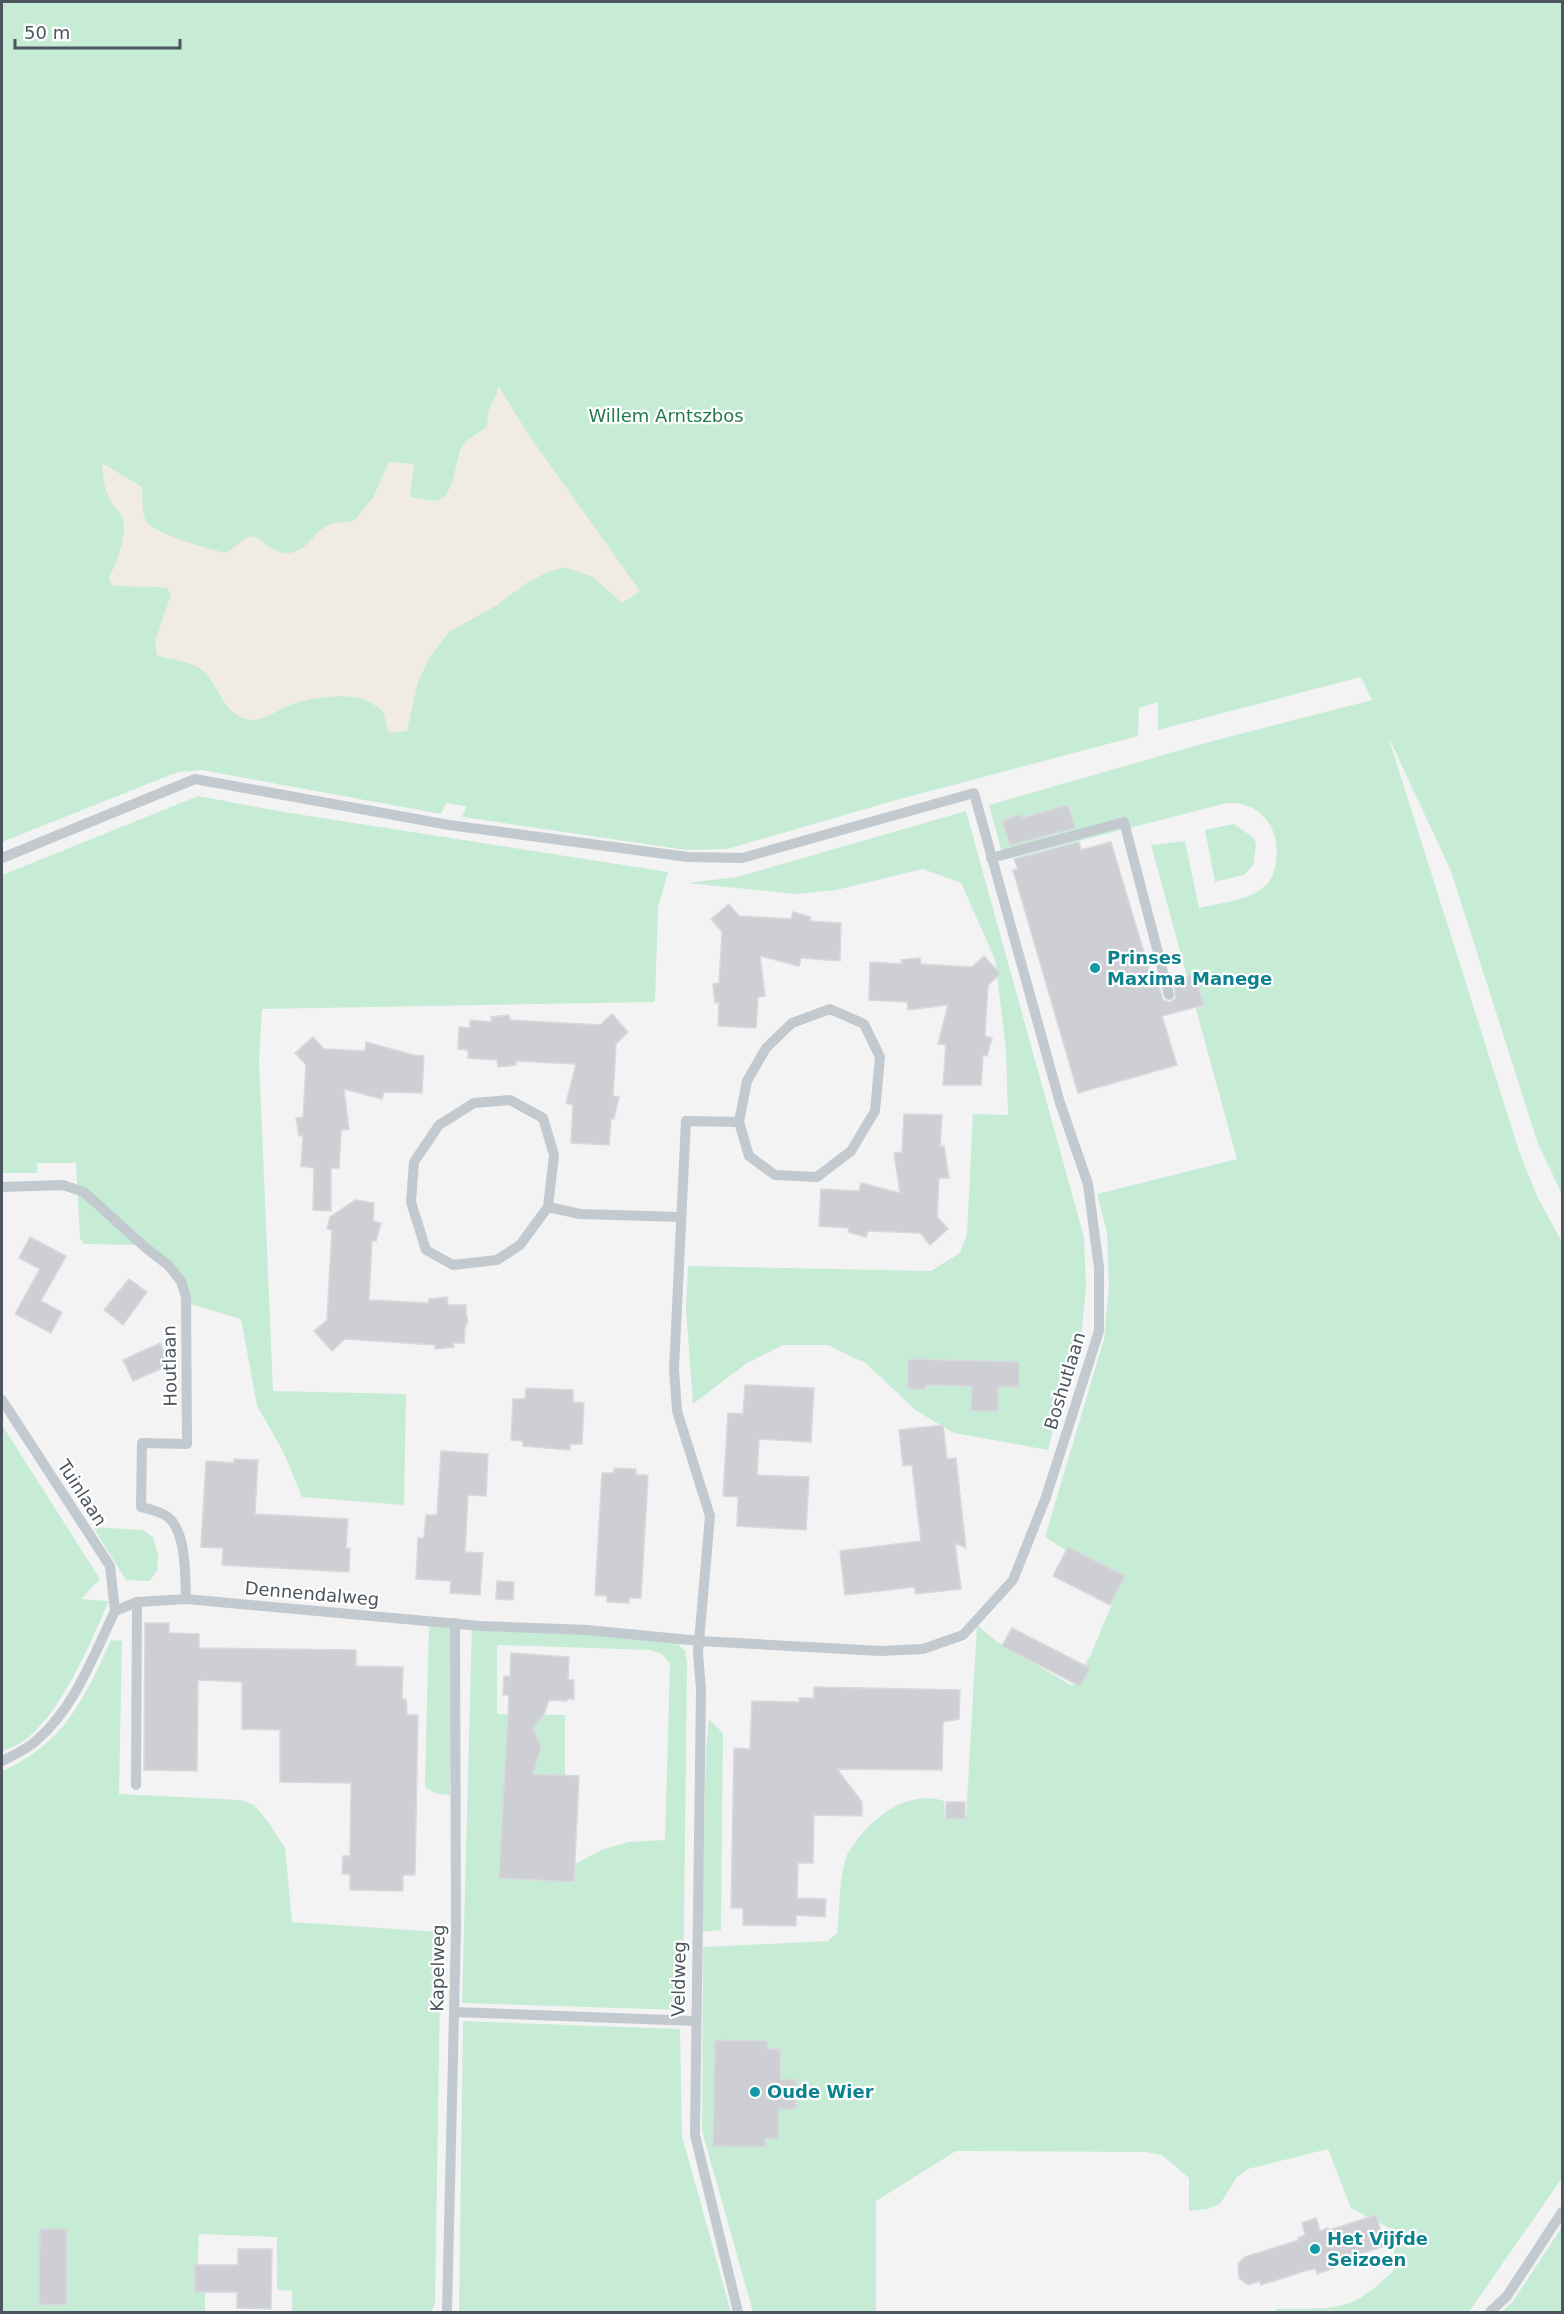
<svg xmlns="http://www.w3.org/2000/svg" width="1564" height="2314" font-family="'DejaVu Sans',sans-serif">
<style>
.green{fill:#c7ecd6;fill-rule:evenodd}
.sand{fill:#f0ece3}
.building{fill:#cdcfd4;stroke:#d7d9dd;stroke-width:1.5}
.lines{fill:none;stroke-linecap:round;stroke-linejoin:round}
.lane{stroke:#c2c9cf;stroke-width:10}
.culture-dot{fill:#0f9aa8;stroke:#fff;stroke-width:2}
.labels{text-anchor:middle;stroke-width:4.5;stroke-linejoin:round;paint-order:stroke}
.park-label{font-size:18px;fill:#23794f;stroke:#fff}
.culture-label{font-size:18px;font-weight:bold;fill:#0d838f;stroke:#fff;text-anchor:start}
.street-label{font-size:18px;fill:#4c555e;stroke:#fff}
</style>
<rect width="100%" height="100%" fill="#f4f3f3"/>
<g class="green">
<path d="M 2,2 L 1562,2 L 1562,1194 L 1538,1144 L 1451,871 L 1388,736 L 1519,1151 L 1537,1196 L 1562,1242 L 1562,2178 L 1469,2312 L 1276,2312 L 1276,2309 C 1302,2308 1337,2312 1360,2298 C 1373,2290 1385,2279 1396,2268 L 1391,2229 L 1351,2208 L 1328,2149 L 1248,2169 L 1237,2177 L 1220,2204 L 1207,2209 L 1189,2211 L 1189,2178 L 1162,2155 L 1146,2152 L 956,2151 L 876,2201 L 876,2312 L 753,2312 L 702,2131 L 703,1947 L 828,1941 L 837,1933 C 840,1908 838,1879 847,1855 C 849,1850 854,1845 857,1840 C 876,1814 911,1790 944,1801 L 945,1820 L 966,1819 L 977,1625 L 996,1641 L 1072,1686 L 1091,1654 L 1120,1585 L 1045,1537 L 1104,1339 L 1109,1287 L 1107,1233 L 1097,1194 L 1237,1159 L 1151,845 L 1185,841 L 1199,908 C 1220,903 1248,901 1265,886 C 1272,880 1275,870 1276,861 C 1281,829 1261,801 1227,803 L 1004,860 L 989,805 L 1205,743 L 1372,700 L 1361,677 L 1158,730 L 1158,702 L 1139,708 L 1138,736 L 893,801 L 727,849 L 686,850 L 462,817 L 467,806 L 464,806 L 446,803 L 441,814 L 201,770 L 178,772 L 2,842 Z"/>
<polygon points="198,796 284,812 668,872 658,908 655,1002 262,1009 259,1060 273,1391 406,1394 404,1505 302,1497 283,1451 257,1406 241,1319 183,1302 174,1276 138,1245 84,1244 80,1238 76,1163 37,1163 37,1173 2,1173 2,875"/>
<polygon points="966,811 1084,1237 1086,1287 1081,1338 1060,1403 1048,1450 954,1433 915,1410 867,1364 828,1345 783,1345 747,1363 693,1404 686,1309 688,1266 931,1271 960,1253 967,1234 973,1114 1008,1115 1006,1050 995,959 961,883 923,869 836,890 796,894 687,883 737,877"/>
<polygon points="1234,824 1254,838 1256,845 1253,865 1244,875 1215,882 1205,830"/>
<path d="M 2,1425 L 100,1579 L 81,1599 L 109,1601 C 90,1643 59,1720 19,1744 C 14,1747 7,1749 2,1751 Z"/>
<polygon points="93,1527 143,1530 153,1537 158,1554 157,1571 149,1581 126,1580"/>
<path d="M 472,1624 L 676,1642 L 685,1651 L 687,1664 L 683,2010 L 462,2003 ZM 497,1645 L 650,1650 L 662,1654 L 670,1664 L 665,1840 L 628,1842 L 601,1850 L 559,1873 L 565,1845 L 565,1715 L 497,1714 Z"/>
<polygon points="429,1625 453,1625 450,1795 438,1794 426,1788 425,1782"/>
<path d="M 111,1640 L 122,1641 L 119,1794 L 241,1800 L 254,1805 L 269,1823 L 285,1848 L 292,1922 L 441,1932 L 435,2304 L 431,2312 L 292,2312 L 292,2291 L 277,2290 L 277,2237 L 199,2234 L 197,2286 L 205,2286 L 205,2312 L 2,2312 L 2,1771 C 63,1745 85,1698 111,1640 Z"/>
<polygon points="709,1719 723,1733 721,1924 721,1930 702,1932 706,1749"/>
<polygon points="463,2021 680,2029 682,2136 731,2312 459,2312"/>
<polygon points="1562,2227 1562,2312 1502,2312 1513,2301"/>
</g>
<path class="sand" d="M 499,387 L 528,434 L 640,591 L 622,603 L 593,577 L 565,567 L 548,572 L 528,582 L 497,605 L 449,632 L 429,658 L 418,682 L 407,731 L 389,733 L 383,711 C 377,707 370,701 363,699 C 345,693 307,698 290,705 C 278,710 265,720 251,720 C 225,718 220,687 204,672 C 192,660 172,661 157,655 L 155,642 L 171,594 L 167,588 C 148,585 130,588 112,585 L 109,578 C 116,564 130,530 121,515 C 120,512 117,511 115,508 C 105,494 103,480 102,463 L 142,487 C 143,497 141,512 146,521 C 154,534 209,549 225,553 C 232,550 242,539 248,537 C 261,532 271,559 294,552 C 310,547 316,529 331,524 C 338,522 347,522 354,521 L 374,496 L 389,462 L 414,464 L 410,497 C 418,498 431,502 439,500 C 453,497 456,459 461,448 C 466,439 479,433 487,427 L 488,412 Z"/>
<g class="building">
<polygon points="1068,805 1075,828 1010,845 1002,821 1021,814 1022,818"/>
<polygon points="1079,842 1081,850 1111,842 1154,986 1159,985 1163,1000 1170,1002 1176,998 1173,981 1194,974 1204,1005 1162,1016 1177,1065 1078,1093 1013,870 1018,869 1014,859"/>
<polygon points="729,904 739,916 791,919 793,912 811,917 810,921 841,923 840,961 801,958 799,966 760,956 765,996 758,997 756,1028 718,1026 719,1002 715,1003 713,984 719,983 722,932 711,919"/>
<polygon points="984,956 1000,974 988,985 985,1036 992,1038 987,1056 983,1055 981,1085 943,1085 946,1045 938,1044 948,1005 908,1010 907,1002 869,1000 870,962 902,964 901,960 920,958 921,964 972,967"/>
<polygon points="612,1014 628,1032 616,1044 613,1096 619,1097 614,1119 611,1119 609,1145 571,1143 573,1105 566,1103 576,1064 516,1061 516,1065 498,1067 497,1060 468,1058 468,1050 458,1049 459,1027 470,1028 470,1020 492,1022 491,1017 509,1015 510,1020 600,1025"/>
<polygon points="313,1037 324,1049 365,1051 366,1042 413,1055 424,1056 422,1093 384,1092 382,1099 344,1089 349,1129 341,1130 339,1168 331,1168 331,1211 313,1210 314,1168 301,1166 303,1135 299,1136 296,1118 303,1117 306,1065 295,1053"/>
<polygon points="904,1114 942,1115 940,1147 944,1146 949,1178 939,1178 937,1217 948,1229 930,1245 920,1233 868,1231 866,1237 848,1232 849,1228 819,1226 821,1189 859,1191 861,1183 900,1193 894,1153 902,1152"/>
<polygon points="355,1200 374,1203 373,1221 381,1223 376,1241 372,1240 369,1300 429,1303 429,1299 447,1297 448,1305 466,1305 466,1314 468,1321 465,1328 464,1343 453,1343 454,1347 435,1349 435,1345 345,1339 332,1351 314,1331 327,1320 332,1230 327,1229 330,1217"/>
<polygon points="30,1237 66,1256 41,1301 62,1312 51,1333 15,1314 40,1269 19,1258"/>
<polygon points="129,1279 147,1292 123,1325 104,1310"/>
<polygon points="160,1343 170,1365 133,1381 123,1360"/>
<polygon points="908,1359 1019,1362 1019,1387 998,1386 998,1411 971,1411 972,1386 926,1385 925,1389 908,1389"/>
<polygon points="745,1385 814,1388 811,1442 759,1439 757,1475 809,1477 806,1530 737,1526 738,1497 723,1496 728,1413 743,1414"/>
<polygon points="526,1388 573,1390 573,1402 584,1403 582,1444 570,1444 570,1450 523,1446 523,1441 511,1440 513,1399 525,1399"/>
<polygon points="943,1425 947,1459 956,1458 966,1548 955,1543 961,1589 915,1594 915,1587 845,1595 840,1551 921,1541 912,1465 903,1466 899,1430"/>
<polygon points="441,1451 488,1454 486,1496 468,1495 465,1552 483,1553 480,1595 450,1593 451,1581 416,1579 418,1538 424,1538 426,1515 437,1515"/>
<polygon points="234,1459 258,1460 255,1514 348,1519 346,1548 350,1548 349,1572 222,1565 223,1548 201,1547 206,1461 234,1463"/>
<polygon points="614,1468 636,1469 636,1475 648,1475 641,1598 629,1598 629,1603 607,1602 607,1596 595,1595 602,1473 614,1473"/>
<polygon points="1068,1547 1125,1576 1110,1605 1053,1576"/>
<polygon points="497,1581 514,1582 513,1600 496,1599"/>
<polygon points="145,1623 169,1623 169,1633 199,1634 199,1648 356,1650 356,1666 403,1667 402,1699 406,1699 407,1715 418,1715 415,1875 403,1875 403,1891 350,1890 350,1874 342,1874 343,1856 350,1856 351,1783 280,1782 280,1730 242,1729 242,1682 198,1680 197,1771 144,1770"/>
<polygon points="1012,1628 1090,1668 1080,1686 1002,1646"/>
<polygon points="511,1653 569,1657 568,1680 574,1680 574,1699 567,1699 567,1701 549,1700 544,1714 533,1728 541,1747 533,1774 579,1776 574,1882 499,1878 509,1695 503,1695 504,1676 510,1677"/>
<polygon points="814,1687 960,1690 959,1719 943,1722 942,1770 837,1769 862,1802 862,1816 814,1815 813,1863 798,1863 797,1898 826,1899 825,1917 796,1915 796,1926 743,1925 743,1908 731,1908 734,1748 750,1749 752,1701 799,1702 799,1698 814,1698"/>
<rect x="946" y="1802" width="19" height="17"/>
<polygon points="715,2040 767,2041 767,2049 780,2049 780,2079 796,2080 796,2109 779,2109 778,2139 765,2138 765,2147 713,2146"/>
<polygon points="1376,2215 1385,2246 1339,2261 1332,2264 1334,2268 1317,2274 1316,2269 1308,2270 1261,2285 1260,2281 1248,2285 1239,2278 1238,2264 1245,2257 1299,2240 1298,2238 1305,2235 1302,2223 1316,2218 1320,2231 1328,2228 1329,2230"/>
<polygon points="40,2229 67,2229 66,2305 39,2304"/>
<polygon points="238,2249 272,2249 271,2309 237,2308 237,2292 195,2292 195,2265 238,2265"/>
</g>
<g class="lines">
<g class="lane">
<path d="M 2,858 L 195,779 L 449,825 L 688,857 L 742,858 L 974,793 L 1060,1103 L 1088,1184 L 1099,1268 L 1099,1331 L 1046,1497 L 1013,1580 L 963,1635 L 923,1649 L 881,1651 L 700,1641 L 587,1630 L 481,1626 L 186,1599 L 137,1602 L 115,1611 C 94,1654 75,1707 38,1739 C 28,1749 14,1755 2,1761"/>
<polyline points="991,858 1124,822 1169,995"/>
<path d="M 2,1187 L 63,1185 L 84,1192 L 146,1248 L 168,1265 L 181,1281 L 186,1297 L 187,1444 L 142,1443 L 141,1507 C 150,1509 160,1511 168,1517 C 187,1533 185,1577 186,1599"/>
<polyline points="548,1207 554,1155 543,1118 510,1100 474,1103 439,1125 414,1162 411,1202 426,1250 453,1265 497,1260 520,1245 548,1207 580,1214 681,1217"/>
<polyline points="2,1400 110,1566 115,1611"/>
<polyline points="136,1785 137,1602"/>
<polyline points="454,2012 695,2021"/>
<polyline points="447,2312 456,1929 455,1623"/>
<polyline points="738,2312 695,2135 701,1690 698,1653 710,1516 677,1411 674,1369 686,1121 739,1122 749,1156 775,1175 817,1177 851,1151 875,1111 880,1057 864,1024 830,1009 792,1023 766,1048 747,1081 739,1122"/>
<polyline points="1490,2312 1507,2296 1562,2212"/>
</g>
</g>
<g class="culture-dot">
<circle cx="1095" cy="968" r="6"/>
<circle cx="755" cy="2092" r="6"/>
<circle cx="1315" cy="2249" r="6"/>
</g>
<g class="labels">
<g class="park-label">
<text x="666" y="422">Willem Arntszbos</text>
</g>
<g class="culture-label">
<text x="1107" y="964">Prinses<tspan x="1107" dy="21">Maxima Manege</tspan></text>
<text x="767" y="2098">Oude Wier</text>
<text x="1327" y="2245">Het Vijfde<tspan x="1327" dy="21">Seizoen</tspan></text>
</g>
<g class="street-label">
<text transform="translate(170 1366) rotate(-91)" y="6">Houtlaan</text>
<text transform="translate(1065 1381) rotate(-73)" y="6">Boshutlaan</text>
<text transform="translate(82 1493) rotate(57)" y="6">Tuinlaan</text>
<text transform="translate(312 1594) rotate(5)" y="6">Dennendalweg</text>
<text transform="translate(438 1968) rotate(-89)" y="6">Kapelweg</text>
<text transform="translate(679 1979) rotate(-89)" y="6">Veldweg</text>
</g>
</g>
<rect width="1564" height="2314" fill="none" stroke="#4c555e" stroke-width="6"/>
<path d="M15 39v9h165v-9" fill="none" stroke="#4c555e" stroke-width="3"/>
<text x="24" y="39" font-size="18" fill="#4c555e" stroke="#ffffff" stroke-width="4.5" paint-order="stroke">50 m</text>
</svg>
